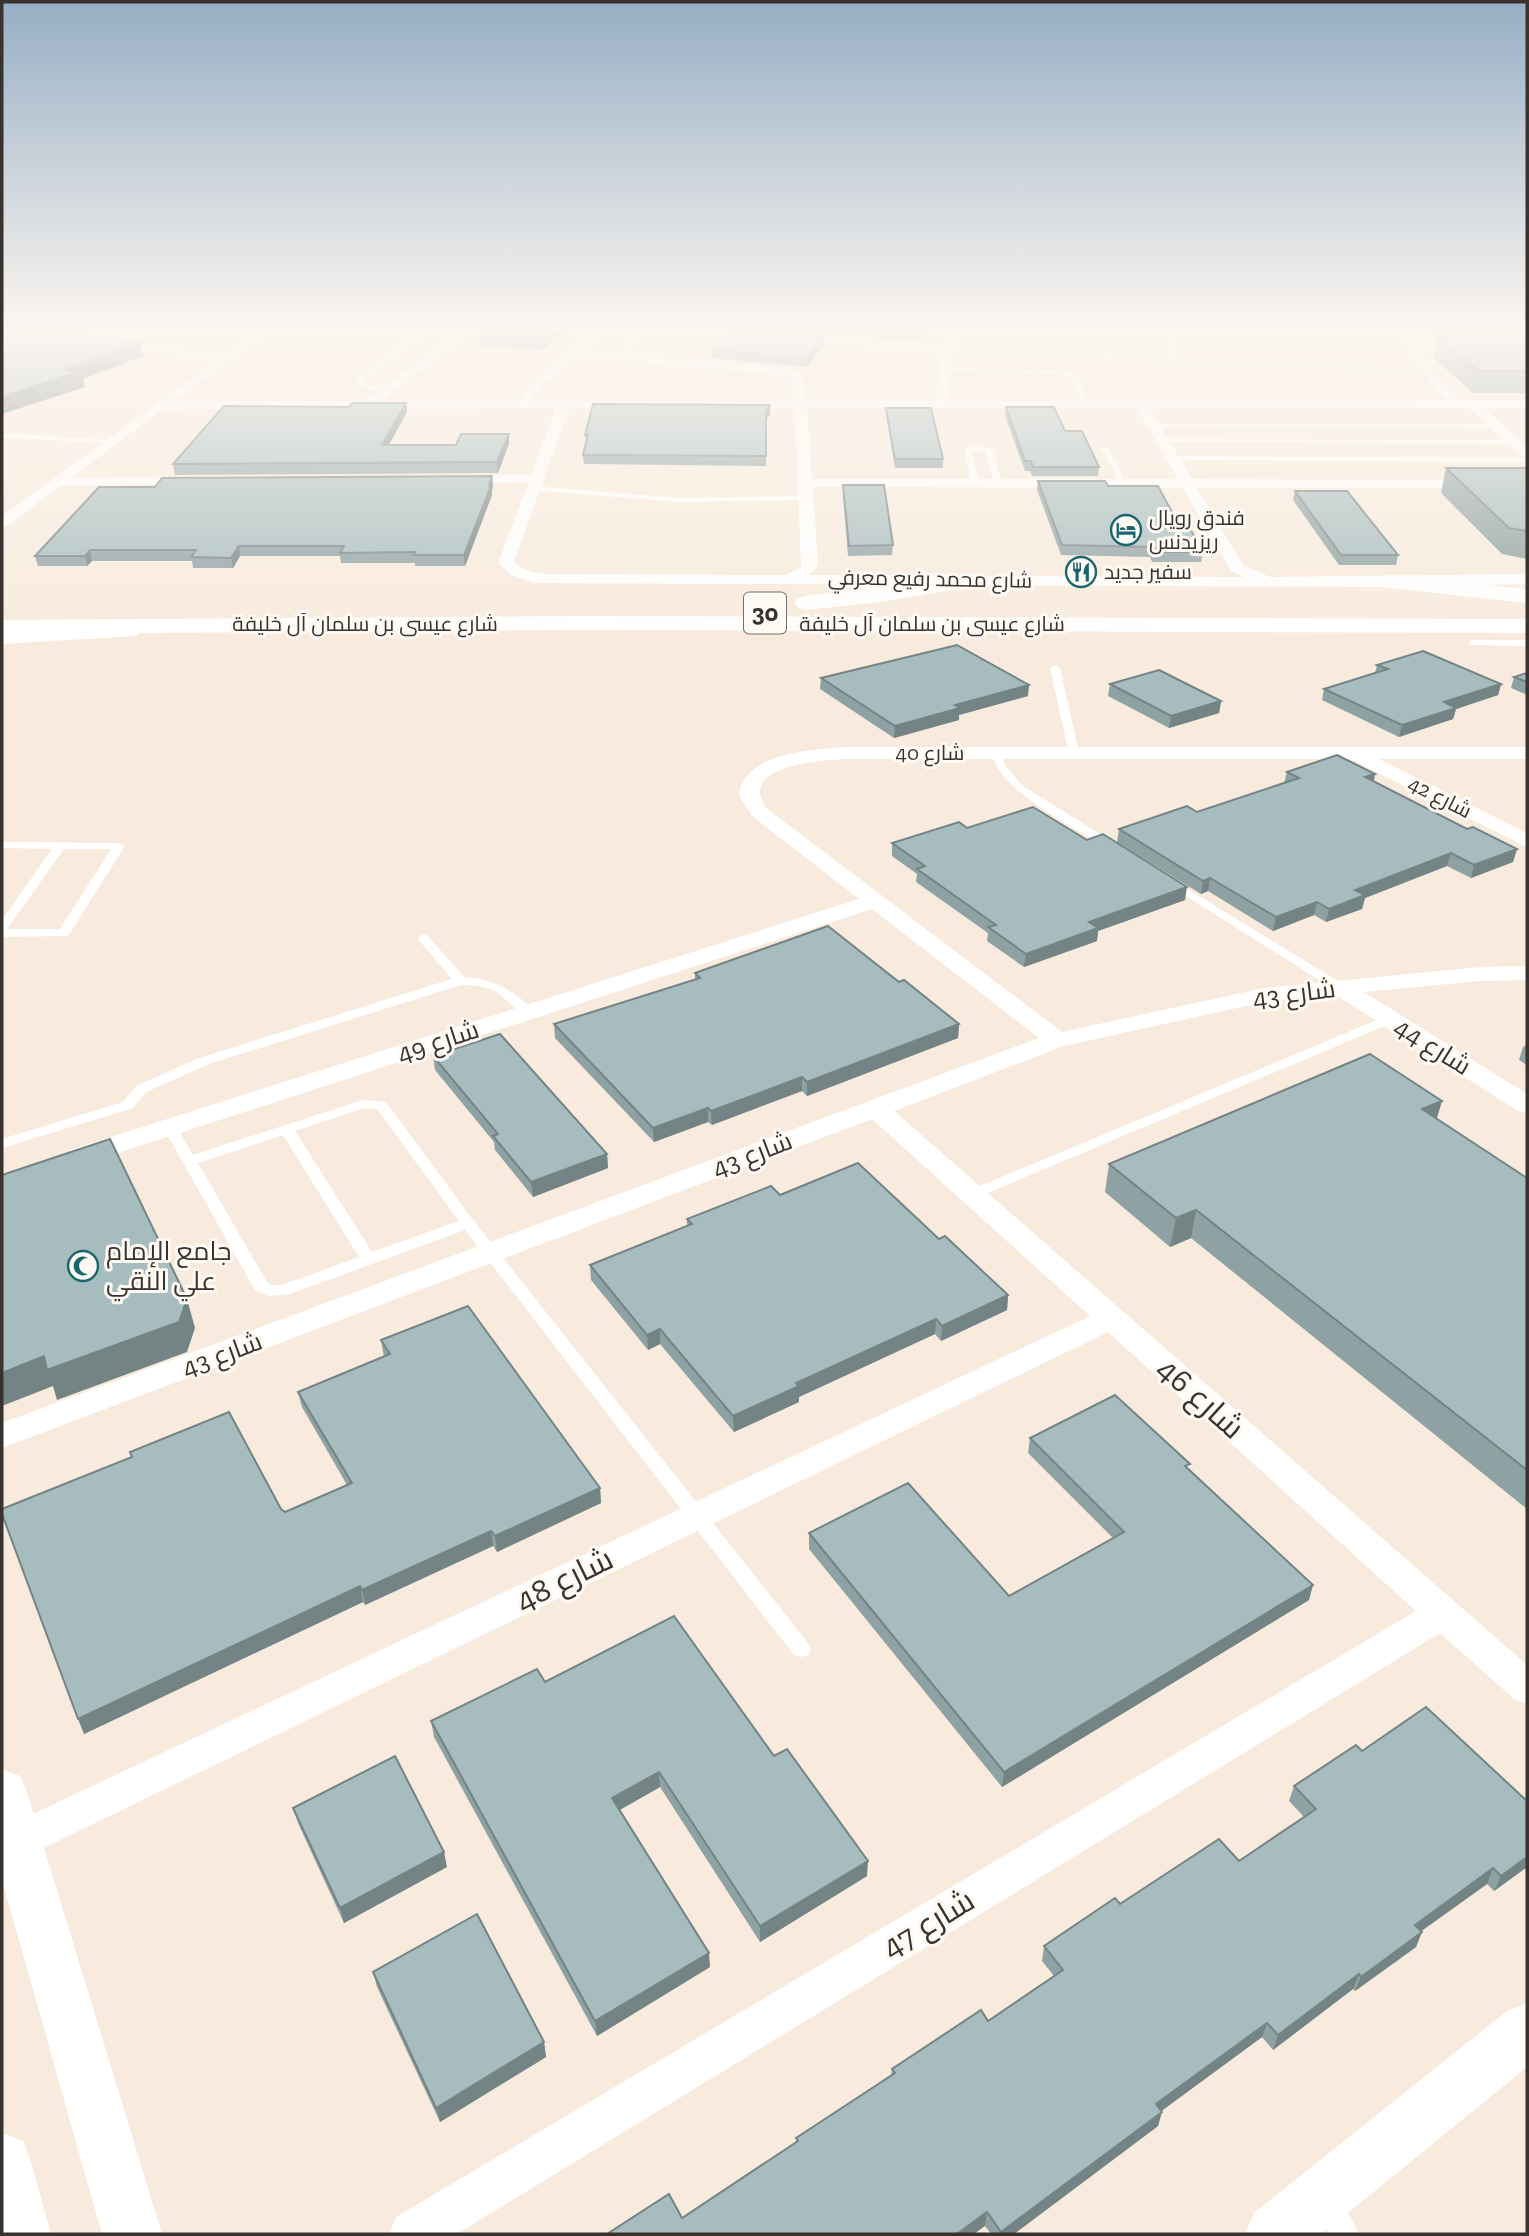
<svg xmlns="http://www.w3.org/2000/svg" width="1529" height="2236" font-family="'Zilla Slab',Cairo,serif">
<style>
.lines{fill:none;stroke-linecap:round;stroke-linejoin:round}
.service{fill:#fff;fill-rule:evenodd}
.minor{fill:#fff;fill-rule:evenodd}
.tertiary{fill:#fff;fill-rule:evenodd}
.motorway{fill:#fff;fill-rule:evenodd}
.wall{fill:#8fa2a3}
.shaded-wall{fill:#748485}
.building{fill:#a6bcbe;stroke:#748485;stroke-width:2}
.labels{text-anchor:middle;stroke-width:6;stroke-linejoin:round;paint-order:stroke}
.far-poi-label{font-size:21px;fill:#38332e;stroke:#fff9f4;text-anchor:start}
.far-street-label{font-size:21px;fill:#38332e;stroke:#fff9f4}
.shield{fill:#fff9f4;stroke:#746e69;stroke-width:2}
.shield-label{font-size:24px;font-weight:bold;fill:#38332e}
.street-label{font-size:26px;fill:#38332e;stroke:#fff9f4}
.poi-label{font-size:26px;fill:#38332e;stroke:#fff9f4;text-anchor:start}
.near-street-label{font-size:32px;fill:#38332e;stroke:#fff9f4}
</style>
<rect width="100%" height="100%" fill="#f8ebdd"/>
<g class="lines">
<g class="service">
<polygon points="118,331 126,331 97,344 92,343"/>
<polygon points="431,331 441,331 420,337 361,382 367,385 391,388 391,390 366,389 354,382 416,335"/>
<polygon points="640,331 646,331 621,358 617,358"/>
<polygon points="1170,331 1176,331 1176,359 1429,370 1426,372 943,352 946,350 1170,359"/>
<polygon points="945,368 1064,371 1078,376 1088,404 1085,406 1082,404 1073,378 1061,374 943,371"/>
<polygon points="1154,424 1497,424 1500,426 1497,428 1152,427"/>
<polygon points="2,433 110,440 113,442 110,444 2,437"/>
<polygon points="1163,439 1514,440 1517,442 1514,444 1161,442"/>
<polygon points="1104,446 1108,448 1128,485 1121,483 1100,448"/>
<polygon points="988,447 992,449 1002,483 998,485 994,483 985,451 972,451 979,483 972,485 964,449 968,447"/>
<polygon points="1172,456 1527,458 1527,462 1169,460"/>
<polygon points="533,486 680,498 806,496 810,498 806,500 680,502 530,490 530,486"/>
<polygon points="1472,640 1527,640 1527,646 1469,645 1469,641"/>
<polygon points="1055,665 1060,668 1079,753 1074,756 1069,753 1050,668"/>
<path d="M 997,750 L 1002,753 L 1004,764 L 1023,786 L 1116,844 L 1116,848 L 1108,848 C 1076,828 998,791 992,753 Z"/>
<path d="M 2,842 L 119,843 L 125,846 L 68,936 L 2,937 L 2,920 L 52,849 L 2,848 ZM 64,849 L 111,849 L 60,929 L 7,929 Z"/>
<polygon points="1171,879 1343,984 1345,987 1339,991 1335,990 1167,884 1167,880"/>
<path d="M 423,934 L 427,935 L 464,977 C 493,979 511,989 533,1009 L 534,1012 L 533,1015 C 518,1017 507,998 495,991 C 484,986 473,985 461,985 L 209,1064 L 146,1092 L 133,1108 L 2,1148 L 2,1139 L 123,1102 L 136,1086 L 199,1058 L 452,979 L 417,938 Z"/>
<polygon points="1389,1015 1394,1016 1395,1019 1394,1022 978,1197 973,1199 966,1194 968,1191"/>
<path d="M 363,1100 L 386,1102 L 473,1220 L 808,1643 L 811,1649 L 808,1655 L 801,1657 L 794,1655 L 465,1230 L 290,1294 L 268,1296 L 255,1290 L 163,1127 L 165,1124 L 175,1124 L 193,1155 ZM 364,1108 L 377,1109 L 459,1221 L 372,1252 L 295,1131 ZM 283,1135 L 359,1257 L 282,1285 L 271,1285 L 267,1282 L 198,1163 Z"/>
<path d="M 1325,2195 C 1340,2201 1353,2219 1359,2234 L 1330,2234 L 1316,2217 L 1312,2208 L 1316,2199 Z"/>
</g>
<g class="minor">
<path d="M 260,331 L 272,331 L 173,401 L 365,401 L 461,331 L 473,331 L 381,401 L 518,401 L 534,380 L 594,331 L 606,331 L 583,351 L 772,366 L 800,373 L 807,401 L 936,401 L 940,352 L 703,334 L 698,331 L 747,331 L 942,345 L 947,331 L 957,331 L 952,349 L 948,401 L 1447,400 L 1422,372 L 1400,334 L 1402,332 L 1410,332 L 1416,342 L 1527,342 L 1527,348 L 1420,348 L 1431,368 L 1460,400 L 1527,400 L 1527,408 L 1484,408 L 1527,447 L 1527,458 L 1522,457 L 1469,408 L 1150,408 L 1192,479 L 1527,480 L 1527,488 L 1197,488 L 1243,565 L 1270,577 L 1527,574 L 1527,584 L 1389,587 L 536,583 L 511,575 L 498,563 L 528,483 L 458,483 L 451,479 L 458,475 L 531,475 L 556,408 L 163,409 L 71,478 L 196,477 L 203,481 L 201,484 L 60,486 L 7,526 L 2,527 L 2,516 L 217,360 L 106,347 L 100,344 L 102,342 L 225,354 ZM 576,357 L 772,374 L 790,378 L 794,401 L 531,401 L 542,386 ZM 569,408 L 795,408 L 801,567 L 786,575 L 557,574 C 541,574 527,573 514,562 ZM 807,408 L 1137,408 L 1178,479 L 812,479 ZM 813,487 L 1183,488 L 1231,571 L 1245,577 L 809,575 L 818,565 Z"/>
<path d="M 844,747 L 1527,747 L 1527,759 L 1379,759 L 1527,833 L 1527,847 L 1350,759 L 844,759 C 817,761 738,766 766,808 L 1062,1032 L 1264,988 L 1480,967 L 1527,966 L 1527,980 L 1480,981 L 1364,992 L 1527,1094 L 1527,1113 L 1518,1111 L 1336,995 L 1264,1002 L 1064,1046 L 894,1111 L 1527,1665 L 1527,1704 L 1514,1699 L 1440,1633 L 457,2234 L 389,2234 L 396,2217 L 1416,1611 L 1108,1332 L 31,1854 L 17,1860 L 3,1854 L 3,1828 L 1090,1316 L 872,1119 L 2,1448 L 2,1423 L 1039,1038 L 872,909 L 90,1162 L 80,1164 L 70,1162 L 67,1156 L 70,1150 L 859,899 L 752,816 L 739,796 C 742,753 810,750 844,747 Z"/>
</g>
<g class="tertiary">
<polygon points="129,625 137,626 140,631 137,636 2,644 2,632"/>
<polygon points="2,1770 20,1776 27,1792 162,2234 102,2234 2,1880"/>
<polygon points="1527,2003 1527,2067 1322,2234 1245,2234 1254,2213 1507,2011"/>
<polygon points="2,2133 23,2141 31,2162 51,2234 2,2234"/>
</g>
<g class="motorway">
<polygon points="974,573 982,575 986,580 982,585 880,602 806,610 798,608 794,603 798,598 806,596"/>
<polygon points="1389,575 1527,589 1527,603 1381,587 1377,582 1381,577"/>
<polygon points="584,616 1527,619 1527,633 584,630 2,634 2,620"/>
</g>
</g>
<g class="wall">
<polygon points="566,331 542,350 481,346 480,335"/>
<polygon points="778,331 929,331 923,341"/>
<polygon points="1426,331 1527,331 1527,393 1473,393 1434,358 1438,339 1436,339"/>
<polygon points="823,346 807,367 713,358 712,350"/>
<polygon points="406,403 407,412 389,445 456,445 509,434 509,443 498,473 175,475 173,464 349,407"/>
<polygon points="770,405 770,414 766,419 766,466 584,464 583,455 586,444 585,435"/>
<polygon points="1006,407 1065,431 1099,467 1098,476 1032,476 1030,471 1025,471 1005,416"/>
<polygon points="886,408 943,459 943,468 895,468 886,416"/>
<polygon points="1446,468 1527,468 1527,559 1502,554 1441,493"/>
<polygon points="492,476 493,486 492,490 492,495 465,566 415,566 415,563 341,563 340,556 240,556 233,568 193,568 192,561 92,561 87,566 38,566 35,556 155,487"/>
<polygon points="1038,481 1108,486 1179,525 1203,552 1201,562 1152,562 1150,557 1061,555 1037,490"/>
<polygon points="843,485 893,545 892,555 848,556 843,495"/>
<polygon points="1295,491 1398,555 1396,565 1339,565 1293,500"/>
<polygon points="1377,665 1501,684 1498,695 1456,709 1453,719 1399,737 1322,700 1324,689 1375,673"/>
<polygon points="1527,673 1527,695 1511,688 1514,677"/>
<polygon points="821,678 1028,696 959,715 959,720 894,738 820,689"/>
<polygon points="1110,684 1221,701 1219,713 1169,728 1108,696"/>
<polygon points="1287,772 1375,774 1373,782 1467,829 1517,849 1513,862 1471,878 1447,866 1365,898 1362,909 1326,922 1314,915 1273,931 1208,891 1201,894 1117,842 1119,829 1197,812 1284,783"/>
<polygon points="967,828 1185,900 1098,931 1097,941 1024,967 987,941 988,933 916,882 917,874 892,856 892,843"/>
<polygon points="695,973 899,982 959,1024 958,1038 807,1096 802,1091 712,1125 708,1122 654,1142 555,1038 554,1024 695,979"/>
<polygon points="1527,1045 1527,1065 1519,1060 1523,1047"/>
<polygon points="433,1056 607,1154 608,1168 533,1197 495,1150 494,1142 435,1070"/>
<polygon points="1442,1101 1436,1119 1527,1178 1527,1509 1191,1238 1170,1247 1105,1192 1109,1164"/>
<polygon points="780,1195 939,1239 1008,1295 1007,1310 941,1341 935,1334 799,1397 799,1402 734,1432 660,1344 648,1350 591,1280 590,1265 687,1226 687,1219"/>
<polygon points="381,1340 600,1488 601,1503 497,1552 493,1546 365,1605 363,1602 84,1734 131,1457 130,1452 281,1509 285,1512 347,1485 302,1407 298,1392 384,1357"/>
<polygon points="1030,1438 1189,1469 1309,1600 1002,1787 809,1549 809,1533 1009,1596 1113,1538 1028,1453"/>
<polygon points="545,1682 774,1756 867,1876 760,1942 660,1787 620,1810 710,1967 597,2036 434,1737 431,1721"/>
<polygon points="1362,1751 1527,1867 1494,1891 1487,1884 1421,1931 1416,1947 1355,1991 1353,1989 1273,2050 1262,2037 1161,2111 1158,2126 1014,2234 991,2234 985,2226 682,2218 796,2142 796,2138 891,2075 892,2069 988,2021 1054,1976 1042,1961 1044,1946 1120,1904 1239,1861 1304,1817 1289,1801 1294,1786"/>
<polygon points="293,1808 447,1867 344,1923 298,1823"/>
<polygon points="373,1972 544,2042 546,2057 440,2122 377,1987"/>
</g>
<g class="shaded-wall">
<polygon points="551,331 566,331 542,350 542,338"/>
<polygon points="925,331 929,331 923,341 924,333"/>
<polygon points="823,338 823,346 807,367 807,359"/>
<polygon points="140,342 143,356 83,379 85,387 2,414 3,420 2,420 2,397 65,370"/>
<polygon points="406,403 407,412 383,455 382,445"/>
<polygon points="770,405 770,414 766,419 766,466 766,410"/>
<polygon points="509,434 509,443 498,473 497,462"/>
<polygon points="492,476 493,486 492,490 492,495 465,566 464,555"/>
<polygon points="239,546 240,556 233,568 231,558"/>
<polygon points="90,550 92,561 87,566 85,556"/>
<polygon points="1501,684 1498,695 1456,709 1453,719 1399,737 1402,725 1444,702"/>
<polygon points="1029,685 1028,696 959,715 959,720 894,738 895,726 955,705"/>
<polygon points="1221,701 1219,713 1169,728 1171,716"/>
<polygon points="1375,774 1373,786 1365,777"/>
<polygon points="1517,849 1513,862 1471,878 1474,865"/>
<polygon points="1451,853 1447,866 1365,898 1362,909 1326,922 1329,909 1355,890"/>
<polygon points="1210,878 1208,891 1201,894 1203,881"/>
<polygon points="1187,887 1185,900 1098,931 1097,941 1024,967 1026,954 1089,922"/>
<polygon points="1317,902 1314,915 1273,931 1276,917"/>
<polygon points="959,1024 958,1038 807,1096 807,1082"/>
<polygon points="802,1077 802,1091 712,1125 711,1111"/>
<polygon points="1442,1101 1434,1128 1422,1109"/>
<polygon points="708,1108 708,1122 654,1142 653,1128"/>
<polygon points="607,1154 608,1168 533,1197 531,1182"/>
<polygon points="1196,1210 1191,1238 1170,1247 1176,1218"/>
<polygon points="1008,1295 1007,1310 941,1341 942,1326"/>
<polygon points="187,1299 195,1328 187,1352 57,1400 53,1386 2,1406 2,1373"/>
<polygon points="936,1319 935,1334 799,1397 799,1402 734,1432 733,1416 796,1383"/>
<polygon points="660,1329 660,1344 648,1350 647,1335"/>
<polygon points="600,1488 601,1503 497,1552 495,1536"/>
<polygon points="491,1531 493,1546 365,1605 362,1590"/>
<polygon points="1313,1585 1309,1600 1002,1787 1004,1772"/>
<polygon points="360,1586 363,1602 84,1734 78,1719"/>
<polygon points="659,1772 660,1787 614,1813 612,1798"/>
<polygon points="444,1852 447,1867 344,1923 340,1908"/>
<polygon points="1527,1857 1527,1867 1494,1891 1501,1876"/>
<polygon points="868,1861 867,1876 760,1942 760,1926"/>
<polygon points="1493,1868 1487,1884 1409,1940 1415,1925"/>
<polygon points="1422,1932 1416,1947 1355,1991 1361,1977"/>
<polygon points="709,1953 710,1967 597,2036 595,2021"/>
<polygon points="1359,1974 1353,1989 1273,2050 1278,2035"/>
<polygon points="1267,2023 1262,2037 1152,2118 1156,2104"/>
<polygon points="544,2042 546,2057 440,2122 436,2108"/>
<polygon points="1162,2112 1158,2126 1014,2234 1001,2234 1001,2232"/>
<polygon points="987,2212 985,2226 974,2234 957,2234"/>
</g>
<g class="building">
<polygon points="2,331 46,331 140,342 65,370 82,371 2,397"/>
<polygon points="486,331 551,331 542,338 480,335"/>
<polygon points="731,331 733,331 823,338 807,359 712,350"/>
<polygon points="893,331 925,331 924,333"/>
<polygon points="1456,331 1527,331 1527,371 1478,371 1439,337 1463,337"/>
<polygon points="352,403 406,403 382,445 456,445 461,434 509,434 497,462 173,464 224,406 349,407"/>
<polygon points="593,404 770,405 766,410 766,456 583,455 588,435 585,435"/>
<polygon points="1006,407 1054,407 1065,431 1082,431 1099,467 1033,467 1031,461 1025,461"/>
<polygon points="886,408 931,408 943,459 895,459"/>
<polygon points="1446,468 1527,468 1527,531 1509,528"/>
<polygon points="492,476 489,486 491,486 464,555 414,555 415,552 340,553 344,546 239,546 231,558 191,557 196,550 90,550 85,556 35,556 99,487 155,487 162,478"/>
<polygon points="1038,481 1105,481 1108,486 1158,486 1179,525 1188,525 1203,552 1153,552 1151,547 1062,545"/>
<polygon points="843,485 884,485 893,545 849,546"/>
<polygon points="1295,491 1347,491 1398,555 1341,555"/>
<polygon points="957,645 1029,685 955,705 960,708 895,726 821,678"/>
<polygon points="1423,651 1501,684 1444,702 1456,708 1402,725 1324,689 1388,669 1377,665"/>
<polygon points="1159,670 1221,701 1171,716 1110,684"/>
<polygon points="1527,673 1527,682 1514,677"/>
<polygon points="1337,755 1375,774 1365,777 1467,829 1473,827 1517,849 1474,865 1451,853 1355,890 1365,895 1329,909 1317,902 1276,917 1210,878 1203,881 1119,829 1187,806 1197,812 1299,778 1287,772"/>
<polygon points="1033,807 1087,840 1103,834 1187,887 1089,922 1098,928 1026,954 988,927 996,925 917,869 925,866 892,843 959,822 967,828"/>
<polygon points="828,926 899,982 904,980 959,1024 807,1082 802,1077 711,1111 708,1108 653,1128 554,1024 700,978 695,973"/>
<polygon points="500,1034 607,1154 531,1182 493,1136 498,1134 433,1056"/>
<polygon points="1370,1054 1442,1101 1422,1109 1527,1178 1527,1470 1196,1210 1176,1218 1109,1164"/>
<polygon points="110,1139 187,1299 179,1322 47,1370 44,1356 2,1373 2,1175"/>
<polygon points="858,1163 939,1239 945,1236 1008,1295 942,1326 936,1319 796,1383 799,1386 733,1416 660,1329 647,1335 590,1265 692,1224 687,1219 771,1186 780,1195"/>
<polygon points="468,1306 600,1488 495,1536 491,1531 362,1590 360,1586 78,1719 2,1514 2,1509 132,1457 130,1452 229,1412 281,1509 285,1512 352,1483 298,1392 390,1354 381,1340"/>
<polygon points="1115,1395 1190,1464 1185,1466 1313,1585 1004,1772 809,1533 908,1483 1009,1596 1124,1532 1030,1438"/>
<polygon points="674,1616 774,1756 787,1749 868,1861 760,1926 659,1772 612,1798 709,1953 595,2021 431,1721 537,1669 545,1682"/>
<polygon points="1426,1707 1527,1801 1527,1857 1501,1876 1493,1868 1415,1925 1422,1932 1361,1977 1359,1974 1278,2035 1267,2023 1156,2104 1162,2112 1001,2232 987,2212 957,2234 607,2234 669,2194 682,2218 798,2141 796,2138 895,2073 892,2069 981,2010 988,2021 1063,1970 1044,1946 1115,1898 1120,1904 1219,1839 1239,1861 1316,1809 1294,1786 1356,1745 1362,1751"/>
<polygon points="395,1756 444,1852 340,1908 293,1808"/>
<polygon points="477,1914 544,2042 436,2108 373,1972"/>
</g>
<linearGradient id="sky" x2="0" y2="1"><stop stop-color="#96aec4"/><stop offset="0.51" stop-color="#fcf6f0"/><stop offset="1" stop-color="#fcf6f0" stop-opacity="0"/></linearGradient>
<rect width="1529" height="644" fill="url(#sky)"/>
<defs>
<g id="hotel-ring" transform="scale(1.575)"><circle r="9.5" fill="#fff9f4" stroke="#1a666e" stroke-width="1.5"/><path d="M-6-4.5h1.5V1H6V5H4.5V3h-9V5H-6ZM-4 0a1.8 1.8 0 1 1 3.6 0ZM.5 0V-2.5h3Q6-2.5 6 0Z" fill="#1a666e"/></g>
<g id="restaurant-ring" transform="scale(1.575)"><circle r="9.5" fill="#fff9f4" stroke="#1a666e" stroke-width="1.5"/><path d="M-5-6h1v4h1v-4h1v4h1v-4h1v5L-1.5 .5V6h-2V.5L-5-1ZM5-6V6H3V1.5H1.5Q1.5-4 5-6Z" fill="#1a666e"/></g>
<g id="mosque-ring" transform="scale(1.575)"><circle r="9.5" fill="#fff9f4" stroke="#1a666e" stroke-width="1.5"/><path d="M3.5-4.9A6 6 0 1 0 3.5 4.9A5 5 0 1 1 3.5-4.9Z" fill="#1a666e"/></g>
</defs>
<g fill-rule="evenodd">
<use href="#hotel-ring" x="1126" y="530"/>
<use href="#restaurant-ring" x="1081" y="572"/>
<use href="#mosque-ring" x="83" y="1266"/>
</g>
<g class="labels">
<g class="far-poi-label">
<text x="1149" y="525">فندق رويال<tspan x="1149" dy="24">ريزيدنس</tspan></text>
<text x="1104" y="579">سفير جديد</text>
</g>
<g class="far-street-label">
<text transform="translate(930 579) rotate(1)" y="7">شارع محمد رفيع معرفي</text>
<text x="365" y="631">شارع عيسى بن سلمان آل خليفة</text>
<text x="932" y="631">شارع عيسى بن سلمان آل خليفة</text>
<text x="930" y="760">شارع 40</text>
<text transform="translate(1440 797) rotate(27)" y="7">شارع 42</text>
</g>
<rect class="shield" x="744" y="592.5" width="42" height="41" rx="5"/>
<g class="shield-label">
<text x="765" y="621">30</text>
</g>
<g class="street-label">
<text transform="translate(1294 993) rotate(-7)" y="9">شارع 43</text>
<text transform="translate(438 1041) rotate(-18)" y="9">شارع 49</text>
<text transform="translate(1433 1046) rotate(32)" y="9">شارع 44</text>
<text transform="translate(752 1154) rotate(-21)" y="9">شارع 43</text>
<text transform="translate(222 1354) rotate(-20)" y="9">شارع 43</text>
</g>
<g class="poi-label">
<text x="106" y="1260">جامع الإمام<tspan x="106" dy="30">علي النقي</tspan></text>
</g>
<g class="near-street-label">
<text transform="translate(1201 1398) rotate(42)" y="11">شارع 46</text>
<text transform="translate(564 1579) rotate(-26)" y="11">شارع 48</text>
<text transform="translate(928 1923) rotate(-31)" y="11">شارع 47</text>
</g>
</g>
<rect width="1529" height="2236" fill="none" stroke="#38332e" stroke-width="7"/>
</svg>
